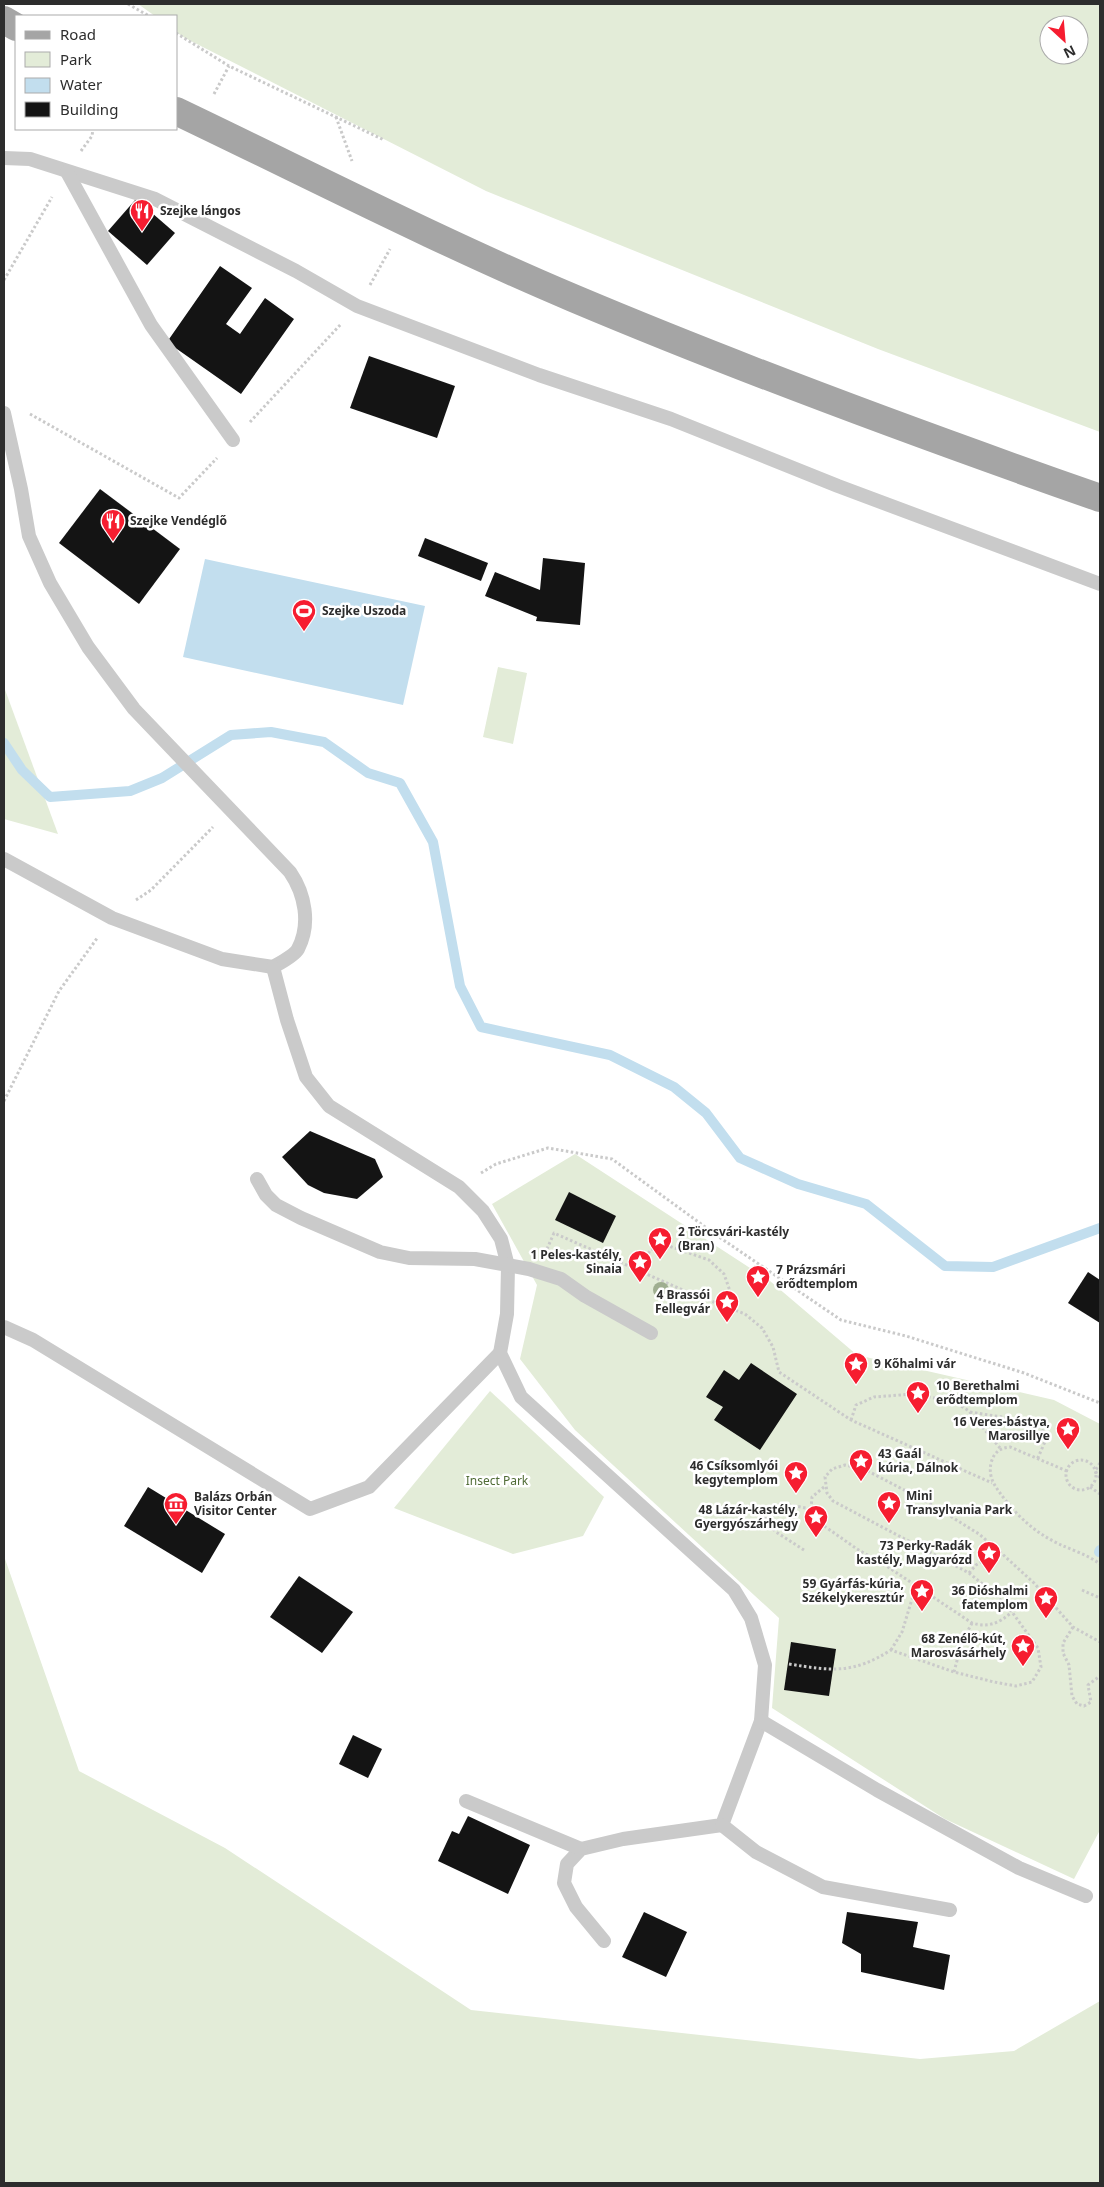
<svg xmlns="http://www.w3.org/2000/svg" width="1104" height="2187" font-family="'Noto Sans',sans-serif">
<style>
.green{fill:#e3ecd8;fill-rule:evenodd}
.water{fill:#c2deee}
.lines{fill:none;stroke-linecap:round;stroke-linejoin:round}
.stream{stroke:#c2deee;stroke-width:10}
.building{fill:#141414}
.path{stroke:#cacaca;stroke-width:3;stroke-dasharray:2.5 2.5;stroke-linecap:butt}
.service{stroke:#cacaca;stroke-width:14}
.primary{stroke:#a5a5a5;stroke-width:28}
.tree{fill:#9fae90}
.labels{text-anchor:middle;stroke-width:5;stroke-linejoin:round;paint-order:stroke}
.poi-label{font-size:12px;font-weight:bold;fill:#2d2d2d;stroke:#fff;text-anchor:start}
.park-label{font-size:12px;fill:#506c36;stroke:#fff}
</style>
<rect width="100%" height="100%" fill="#fff"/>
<g class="green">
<path d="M 138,4 L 1100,4 L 1100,432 L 878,349 L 486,191 L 185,38 L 176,32 L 176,16 L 155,16 ZM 1049,25 L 1079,25 L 1079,55 L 1049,55 Z"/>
<polygon points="498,667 527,673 513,744 483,737"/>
<polygon points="4,687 58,834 4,819"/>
<polygon points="575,1154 770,1281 857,1355 1054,1400 1100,1424 1100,1830 1074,1879 945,1819 772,1708 779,1618 575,1430 520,1359 537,1285 492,1204"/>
<polygon points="490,1391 604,1497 583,1536 513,1554 394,1508"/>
<polygon points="4,1556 79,1771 225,1848 471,2010 920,2059 1014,2051 1100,2001 1100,2183 4,2183"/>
</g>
<polygon class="water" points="205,559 425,606 403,705 183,657"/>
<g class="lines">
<g class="stream">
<polyline points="4,743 22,770 50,797 130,791 162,778 231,735 271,732 324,742 368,773 400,783 433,842 460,986 481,1027 610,1055 674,1087 706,1113 740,1158 798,1184 866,1204 945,1266 993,1267 1100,1228"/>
<polyline points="1099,1552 1100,1550"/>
</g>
</g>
<g class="building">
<polygon points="136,199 175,233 147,265 108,231"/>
<polygon points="220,266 252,288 226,324 240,334 265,298 294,319 241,394 167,342"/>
<polygon points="369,356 455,386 437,438 350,408"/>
<polygon points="100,489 180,549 139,604 59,543"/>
<polygon points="425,538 488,563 481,581 418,556"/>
<polygon points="543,558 585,563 580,625 536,621 537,617 485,596 495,572 540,590"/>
<polygon points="310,1131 375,1159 383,1177 357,1199 324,1193 308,1185 282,1157"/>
<polygon points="569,1192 616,1216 603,1243 555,1220"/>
<polygon points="1088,1272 1100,1280 1100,1323 1068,1303"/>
<polygon points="751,1363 797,1394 760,1450 714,1420 723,1407 706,1397 724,1370 739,1380"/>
<polygon points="148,1487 225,1534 202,1573 124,1526"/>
<polygon points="299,1576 353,1612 322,1653 270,1617"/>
<polygon points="791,1642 836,1649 829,1696 784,1690"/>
<polygon points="353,1735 382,1749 368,1778 339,1764"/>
<polygon points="468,1816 530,1845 508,1894 438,1861 452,1831 459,1834"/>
<polygon points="644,1912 687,1932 666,1977 622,1957"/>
<polygon points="847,1912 918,1922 913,1947 950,1955 944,1990 861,1972 861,1954 842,1943"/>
</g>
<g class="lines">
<g class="path">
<polyline points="128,4 149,16"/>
<polyline points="176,33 229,66 384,140"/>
<polyline points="214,94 229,66"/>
<polyline points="336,117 352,161"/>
<polyline points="81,151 92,136 93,129"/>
<polyline points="4,280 52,197"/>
<polyline points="370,285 390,249"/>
<polyline points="30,414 179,498 217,458"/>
<polyline points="250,422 341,324"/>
<polyline points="136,900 151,890 213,827"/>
<polyline points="4,1101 59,991 98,937"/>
<polyline points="481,1173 496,1164 548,1148 612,1159 719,1237 841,1320 906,1336 1024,1373 1100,1403"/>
<polyline points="547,1249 554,1233 685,1291 745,1314 762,1328 773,1347 779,1372 851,1420 992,1483"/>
<polyline points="641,1272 650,1250 666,1245 709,1260 724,1274 730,1291 724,1306"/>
<polyline points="970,1412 1014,1419 1039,1426 1047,1437 1037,1460"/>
<polyline points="851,1420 856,1405 874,1397 913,1394 955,1402 969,1411 1000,1448"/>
<circle cx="1081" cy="1475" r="15"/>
<polyline points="1100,1463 1095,1471 1100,1478"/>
<path d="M 1067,1471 L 1010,1447 C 1000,1448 994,1452 991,1463 C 988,1478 995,1486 1003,1497 C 1019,1518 1036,1533 1059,1544 C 1072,1550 1088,1555 1100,1564"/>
<path d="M 824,1487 L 812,1497 L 811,1509 L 817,1521 L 857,1549 L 888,1567 L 972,1623 C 989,1628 999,1623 1012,1612"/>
<polyline points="1090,1487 1100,1494"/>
<polyline points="804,1550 776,1532 765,1519 766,1507 785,1504 811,1509"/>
<polyline points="969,1573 976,1565 999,1551"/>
<polyline points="1082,1590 1100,1598"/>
<polyline points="1073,1627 1063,1643 1063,1653 1069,1665 1072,1696 1077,1704 1084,1706 1091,1702 1088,1685 1100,1676"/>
<polyline points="891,1650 902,1632 916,1586"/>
<path d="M 789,1664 C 832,1671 853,1674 891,1650 L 954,1672 L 994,1682 L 1016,1686 L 1032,1682 L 1041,1667 L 1038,1648 L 1012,1612 L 996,1595 L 969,1573 L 833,1501 L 827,1493 L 825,1477 L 832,1469 L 845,1465 L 864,1469 L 929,1503 L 979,1534 L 999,1551 L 1034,1583 L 1073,1627 L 1100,1642"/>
<polyline points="954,1672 962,1642 972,1623"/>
</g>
<g class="service">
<polyline points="4,158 30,159 155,199 296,271 357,306 539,375 671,419 838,486 1100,584"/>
<polyline points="67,172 151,325 233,440"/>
<path d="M 4,413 L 21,489 L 29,536 L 50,583 L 88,647 L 134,709 L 290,872 C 305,894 311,924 298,949 C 294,956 280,963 273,967 L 222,959 L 112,918 L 4,859"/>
<polyline points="273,967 287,1020 306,1077 329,1106 459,1187 483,1211 501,1239 508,1266 507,1314 500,1353 521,1397 734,1590 751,1618 765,1665 761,1721 722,1825 623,1839 581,1849 567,1864 564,1883 576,1907 604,1941"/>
<polyline points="257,1179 266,1195 276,1205 301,1218 380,1252 409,1258 475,1259 529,1269 561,1279 585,1296 651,1333"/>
<polyline points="4,1327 33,1340 310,1509 369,1487 500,1353"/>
<polyline points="761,1721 877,1790 1019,1868 1086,1896"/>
<polyline points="466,1801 581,1849"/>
<polyline points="722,1825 756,1852 823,1887 950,1910"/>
</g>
<g class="primary">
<polyline points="4,20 16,27"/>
<path d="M 176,111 C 308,174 438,241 573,298 C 746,371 923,436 1100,498"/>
</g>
</g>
<circle class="tree" cx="661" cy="1290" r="8"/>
<defs>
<g id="restaurant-pin" transform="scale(1.25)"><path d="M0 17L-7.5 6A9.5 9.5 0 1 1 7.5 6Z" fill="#f61d30" stroke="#fff"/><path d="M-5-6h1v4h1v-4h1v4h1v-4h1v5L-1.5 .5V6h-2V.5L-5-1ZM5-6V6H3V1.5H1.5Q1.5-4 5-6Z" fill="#fff"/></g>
<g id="stadium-pin" transform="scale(1.25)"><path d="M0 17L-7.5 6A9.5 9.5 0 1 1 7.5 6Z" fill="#f61d30" stroke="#fff"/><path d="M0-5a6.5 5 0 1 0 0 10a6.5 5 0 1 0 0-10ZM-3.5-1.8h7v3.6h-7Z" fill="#fff"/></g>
<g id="sight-pin" transform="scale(1.25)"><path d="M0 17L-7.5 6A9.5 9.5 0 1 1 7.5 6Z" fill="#f61d30" stroke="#fff"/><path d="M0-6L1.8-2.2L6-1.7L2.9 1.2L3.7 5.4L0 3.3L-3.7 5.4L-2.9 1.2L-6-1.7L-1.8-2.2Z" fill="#fff"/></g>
<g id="museum-pin" transform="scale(1.25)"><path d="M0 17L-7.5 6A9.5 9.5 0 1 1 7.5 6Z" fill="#f61d30" stroke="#fff"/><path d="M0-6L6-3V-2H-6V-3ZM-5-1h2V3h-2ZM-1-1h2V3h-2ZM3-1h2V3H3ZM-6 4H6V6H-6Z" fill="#fff"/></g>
</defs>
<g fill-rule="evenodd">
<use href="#restaurant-pin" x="142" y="211"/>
<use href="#restaurant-pin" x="113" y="521"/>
<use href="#stadium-pin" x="304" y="611"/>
<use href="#sight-pin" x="660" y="1239"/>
<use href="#sight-pin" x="640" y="1262"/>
<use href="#sight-pin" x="758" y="1277"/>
<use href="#sight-pin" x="727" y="1302"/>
<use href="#sight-pin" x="856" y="1364"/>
<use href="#sight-pin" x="918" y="1393"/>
<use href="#sight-pin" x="1068" y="1429"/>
<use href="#sight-pin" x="861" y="1461"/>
<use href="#sight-pin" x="796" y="1473"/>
<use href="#sight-pin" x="889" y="1503"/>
<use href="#museum-pin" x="176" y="1504"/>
<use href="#sight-pin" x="816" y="1517"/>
<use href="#sight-pin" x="989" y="1553"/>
<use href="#sight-pin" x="922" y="1591"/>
<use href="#sight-pin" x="1046" y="1598"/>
<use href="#sight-pin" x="1023" y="1646"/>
</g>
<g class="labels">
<g class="poi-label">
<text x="160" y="215">Szejke lángos</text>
<text x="130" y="525">Szejke Vendéglő</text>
<text x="322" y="615">Szejke Uszoda</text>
<text x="678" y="1236">2 Törcsvári-kastély<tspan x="678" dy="14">(Bran)</tspan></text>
<text x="622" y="1259" text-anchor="end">1 Peles-kastély,<tspan x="622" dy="14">Sinaia</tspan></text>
<text x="776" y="1274">7 Prázsmári<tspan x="776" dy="14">erődtemplom</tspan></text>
<text x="710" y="1299" text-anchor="end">4 Brassói<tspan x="710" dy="14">Fellegvár</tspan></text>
<text x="874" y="1368">9 Kőhalmi vár</text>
<text x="936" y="1390">10 Berethalmi<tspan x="936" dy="14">erődtemplom</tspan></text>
<text x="1050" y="1426" text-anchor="end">16 Veres-bástya,<tspan x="1050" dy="14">Marosillye</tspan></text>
<text x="878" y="1458">43 Gaál<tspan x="878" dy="14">kúria, Dálnok</tspan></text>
<text x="778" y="1470" text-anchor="end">46 Csíksomlyói<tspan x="778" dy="14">kegytemplom</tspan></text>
<text x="906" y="1500">Mini<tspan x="906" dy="14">Transylvania Park</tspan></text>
<text x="194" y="1501">Balázs Orbán<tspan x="194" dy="14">Visitor Center</tspan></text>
<text x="798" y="1514" text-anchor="end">48 Lázár-kastély,<tspan x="798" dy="14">Gyergyószárhegy</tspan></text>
<text x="972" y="1550" text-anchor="end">73 Perky-Radák<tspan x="972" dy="14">kastély, Magyarózd</tspan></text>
<text x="904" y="1588" text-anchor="end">59 Gyárfás-kúria,<tspan x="904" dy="14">Székelykeresztúr</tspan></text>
<text x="1028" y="1595" text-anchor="end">36 Dióshalmi<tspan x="1028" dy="14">fatemplom</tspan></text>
<text x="1006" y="1643" text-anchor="end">68 Zenélő-kút,<tspan x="1006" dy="14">Marosvásárhely</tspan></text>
</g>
<g class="park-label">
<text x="497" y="1485">Insect Park</text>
</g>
</g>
<rect width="1104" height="2187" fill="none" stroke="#2d2d2d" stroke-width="10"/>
<rect x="15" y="15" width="162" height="115" fill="#ffffff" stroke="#ababab"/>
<rect x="25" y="31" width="25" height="8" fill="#a5a5a5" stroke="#ababab"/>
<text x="60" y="40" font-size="15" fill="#2d2d2d">Road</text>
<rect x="25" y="52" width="25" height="15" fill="#e3ecd8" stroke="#ababab"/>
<text x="60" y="65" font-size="15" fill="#2d2d2d">Park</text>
<rect x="25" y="78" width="25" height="15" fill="#c2deee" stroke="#ababab"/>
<text x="60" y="90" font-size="15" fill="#2d2d2d">Water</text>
<rect x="25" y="102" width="25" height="15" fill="#141414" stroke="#ababab"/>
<text x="60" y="115" font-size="15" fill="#2d2d2d">Building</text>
<g transform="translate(1064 40) rotate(154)"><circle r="24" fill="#ffffff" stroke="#ababab"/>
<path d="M0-4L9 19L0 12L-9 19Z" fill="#f61d30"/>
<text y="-8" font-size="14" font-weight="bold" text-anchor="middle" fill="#2d2d2d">N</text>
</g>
</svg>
